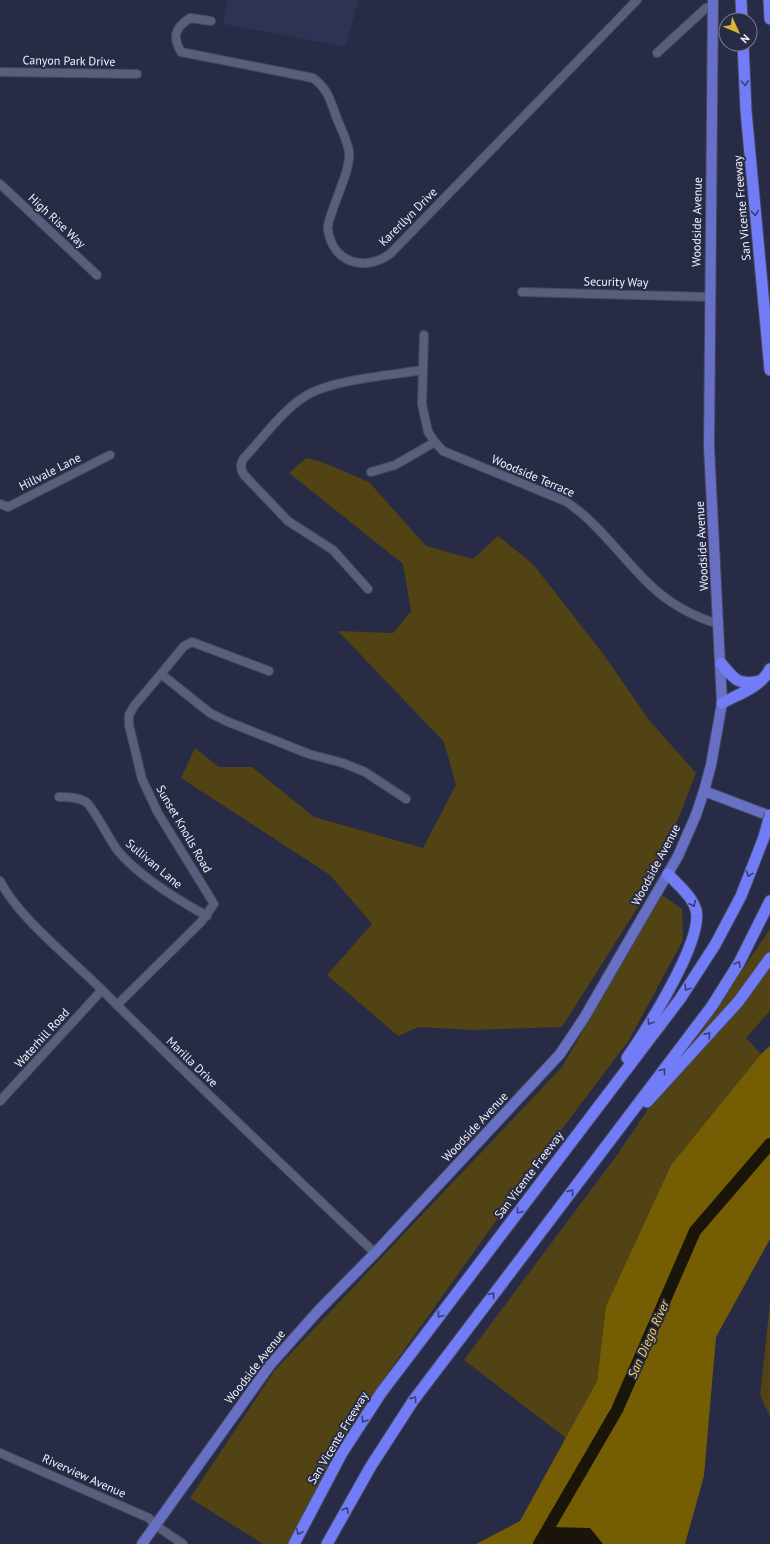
<svg xmlns="http://www.w3.org/2000/svg" width="770" height="1544" font-family="'PT Sans',sans-serif">
<style>
.built{fill:#2e3253}
.green{fill:#514313}
.forest{fill:#745d03}
.water{fill:#191508}
.lines{fill:none;stroke-linecap:round;stroke-linejoin:round}
.river{stroke:#191508;stroke-width:12}
.minor-casing{stroke:#46495d;stroke-width:10}
.major-casing{stroke:#46495d;stroke-width:12}
.highway-casing{stroke:#46495d;stroke-width:13}
.minor{stroke:#595e7c;stroke-width:8}
.major{stroke:#6870c5;stroke-width:10}
.highway{stroke:#727cf6;stroke-width:11}
.highway-bridge-casing{stroke:#46495d;stroke-width:13;stroke-linecap:butt}
.highway-bridge{stroke:#727cf6;stroke-width:11}
.oneway{stroke:#3a3f71}
.labels{text-anchor:middle;stroke-width:4;stroke-linejoin:round;paint-order:stroke}
.street-label{font-size:12px;fill:#f0f2fd;stroke:#272b45}
.water-label{font-size:13px;font-style:italic;fill:#fcd44f;stroke:#272b45}
</style>
<rect width="100%" height="100%" fill="#272b45"/>
<polygon class="built" points="228,0 359,0 345,47 223,24"/>
<g class="green">
<polygon points="306,458 322,462 369,482 426,546 473,559 498,536 533,564 604,655 649,720 696,773 653,883 562,1027 473,1030 419,1027 398,1036 327,975 372,924 330,875 181,778 195,748 219,767 252,767 314,817 423,848 456,785 444,742 338,631 393,633 411,611 403,564 289,473"/>
<polygon points="662,895 682,909 683,940 629,1040 550,1145 392,1367 330,1469 290,1544 263,1544 190,1498 275,1370 562,1067"/>
<polygon points="770,929 770,1011 746,1038 761,1054 671,1165 606,1306 597,1381 566,1438 464,1360 617,1155"/>
<polygon points="770,1302 770,1417 760,1395"/>
</g>
<polygon class="forest" points="770,1046 770,1239 716,1337 704,1476 685,1544 476,1544 520,1521 597,1381 606,1306 671,1165 761,1054"/>
<polygon class="water" points="549,1527 590,1528 603,1544 539,1544"/>
<g class="lines">
<polyline class="river" points="539,1544 617,1410 695,1231 770,1144"/>
<g class="minor-casing">
<g id="minor">
<path d="M 211,21 L 190,18 C 175,28 172,36 181,52 L 313,78 C 328,89 330,100 336,116 C 340,127 347,140 349,151 C 351,168 337,195 332,212 C 330,218 327,225 328,230 C 333,263 365,272 390,254 L 637,0"/>
<polyline points="657,53 706,8 713,5"/>
<polyline points="0,72 137,74"/>
<polyline points="0,184 97,275"/>
<polyline points="522,292 709,297"/>
<path d="M 424,335 L 422,404 L 428,432 L 435,442 L 443,451 L 565,501 C 598,522 620,556 648,583 C 667,602 693,617 719,624"/>
<polyline points="371,472 395,465 435,442"/>
<polyline points="0,504 8,507 110,455"/>
<path d="M 368,589 L 333,550 L 288,521 L 245,476 C 240,470 240,464 244,458 C 262,439 282,411 304,397 C 328,380 392,375 423,370"/>
<polyline points="161,674 184,646 192,642 269,671"/>
<path d="M 59,797 C 68,797 78,797 86,802 C 94,808 110,841 118,851 C 139,876 178,900 207,916"/>
<path d="M 0,881 C 19,918 69,957 99,987 C 189,1077 282,1165 375,1253"/>
<polyline points="117,1005 201,922 214,904 158,813 142,779 129,725 129,715 134,706 161,674 210,713 226,721 309,754 343,763 365,772 406,799"/>
<polyline points="0,1101 102,990"/>
<polyline points="0,1453 149,1518 155,1525 183,1544"/>
</g>
</g>
<g class="major-casing">
<g id="major">
<polyline points="704,791 770,816"/>
<polyline points="142,1544 270,1365 318,1311 375,1253 560,1054 584,1018 678,856 696,815 704,791 711,765 722,703 709,447 713,0"/>
</g>
</g>
<g class="highway-casing">
<g id="highway">
<polyline points="741,0 742,20"/>
<polyline points="769,0 770,19"/>
<polyline points="743,44 746,111 770,370"/>
<path d="M 721,663 C 733,678 738,686 759,681"/>
<path d="M 722,703 C 739,694 761,687 770,669"/>
<path d="M 627,1058 C 645,1032 704,940 696,910 C 692,896 678,885 668,874"/>
<polyline points="647,1102 738,1002 770,958"/>
<polyline points="294,1544 342,1453 381,1393 680,999 715,945 741,896 764,837"/>
<polyline points="327,1544 371,1466 413,1401 712,1006 739,963 770,901"/>
</g>
</g>
<use href="#minor" class="minor"/>
<use href="#major" class="major"/>
<use href="#highway" class="highway"/>
<g class="highway-bridge-casing">
<polyline id="highway-bridge" points="764,837 770,815"/>
</g>
<use href="#highway-bridge" class="highway-bridge"/>
</g>
<defs><path id="oneway-chevron" d="M-2-3.5L2.5 0L-2 3.5" fill="none" stroke-width="1.6" stroke-linecap="round" stroke-linejoin="round"/></defs>
<g class="oneway">
<use href="#oneway-chevron" transform="translate(745 83) rotate(87)"/>
<use href="#oneway-chevron" transform="translate(755 213) rotate(85)"/>
<use href="#oneway-chevron" transform="translate(749 874) rotate(111)"/>
<use href="#oneway-chevron" transform="translate(693 904) rotate(63)"/>
<use href="#oneway-chevron" transform="translate(738 964) rotate(-60)"/>
<use href="#oneway-chevron" transform="translate(687 988) rotate(123)"/>
<use href="#oneway-chevron" transform="translate(650 1022) rotate(122)"/>
<use href="#oneway-chevron" transform="translate(708 1035) rotate(-48)"/>
<use href="#oneway-chevron" transform="translate(663 1071) rotate(-53)"/>
<use href="#oneway-chevron" transform="translate(571 1192) rotate(-53)"/>
<use href="#oneway-chevron" transform="translate(519 1211) rotate(127)"/>
<use href="#oneway-chevron" transform="translate(492 1295) rotate(-53)"/>
<use href="#oneway-chevron" transform="translate(440 1315) rotate(127)"/>
<use href="#oneway-chevron" transform="translate(414 1399) rotate(-55)"/>
<use href="#oneway-chevron" transform="translate(364 1420) rotate(123)"/>
<use href="#oneway-chevron" transform="translate(346 1510) rotate(-61)"/>
<use href="#oneway-chevron" transform="translate(299 1532) rotate(116)"/>
</g>
<g class="labels">
<g class="street-label">
<text transform="translate(69 61) rotate(1)" y="4">Canyon Park Drive</text>
<text transform="translate(742 208) rotate(-95)" y="4">San Vicente Freeway</text>
<text transform="translate(408 217) rotate(-45)" y="4">Karerllyn Drive</text>
<text transform="translate(57 221) rotate(43)" y="4">High Rise Way</text>
<text transform="translate(697 222) rotate(-89)" y="4">Woodside Avenue</text>
<text transform="translate(616 282) rotate(1)" y="4">Security Way</text>
<text transform="translate(50 472) rotate(-27)" y="4">Hillvale Lane</text>
<text transform="translate(533 476) rotate(23)" y="4">Woodside Terrace</text>
<text transform="translate(702 546) rotate(-93)" y="4">Woodside Avenue</text>
<text transform="translate(184 829) rotate(60)" y="4">Sunset Knolls Road</text>
<text transform="translate(154 864) rotate(40)" y="4">Sullivan Lane</text>
<text transform="translate(656 865) rotate(-62)" y="4">Woodside Avenue</text>
<text transform="translate(42 1038) rotate(-48)" y="4">Waterhill Road</text>
<text transform="translate(192 1062) rotate(44)" y="4">Marilla Drive</text>
<text transform="translate(475 1127) rotate(-47)" y="4">Woodside Avenue</text>
<text transform="translate(529 1175) rotate(-53)" y="4">San Vicente Freeway</text>
<text transform="translate(255 1367) rotate(-52)" y="4">Woodside Avenue</text>
<text transform="translate(338 1438) rotate(-59)" y="4">San Vicente Freeway</text>
<text transform="translate(84 1476) rotate(24)" y="4">Riverview Avenue</text>
</g>
<g class="water-label">
<text transform="translate(648 1339) rotate(-66)" y="5">San Diego River</text>
</g>
</g>
<g transform="translate(738 32) rotate(134)"><circle r="19" fill="#272b45" stroke="#777b8f"/>
<path d="M0-3L7 15L0 10L-7 15Z" fill="#d9b434"/>
<text y="-6" font-size="11" font-weight="bold" text-anchor="middle" fill="#f0f2fd">N</text>
</g>
</svg>
